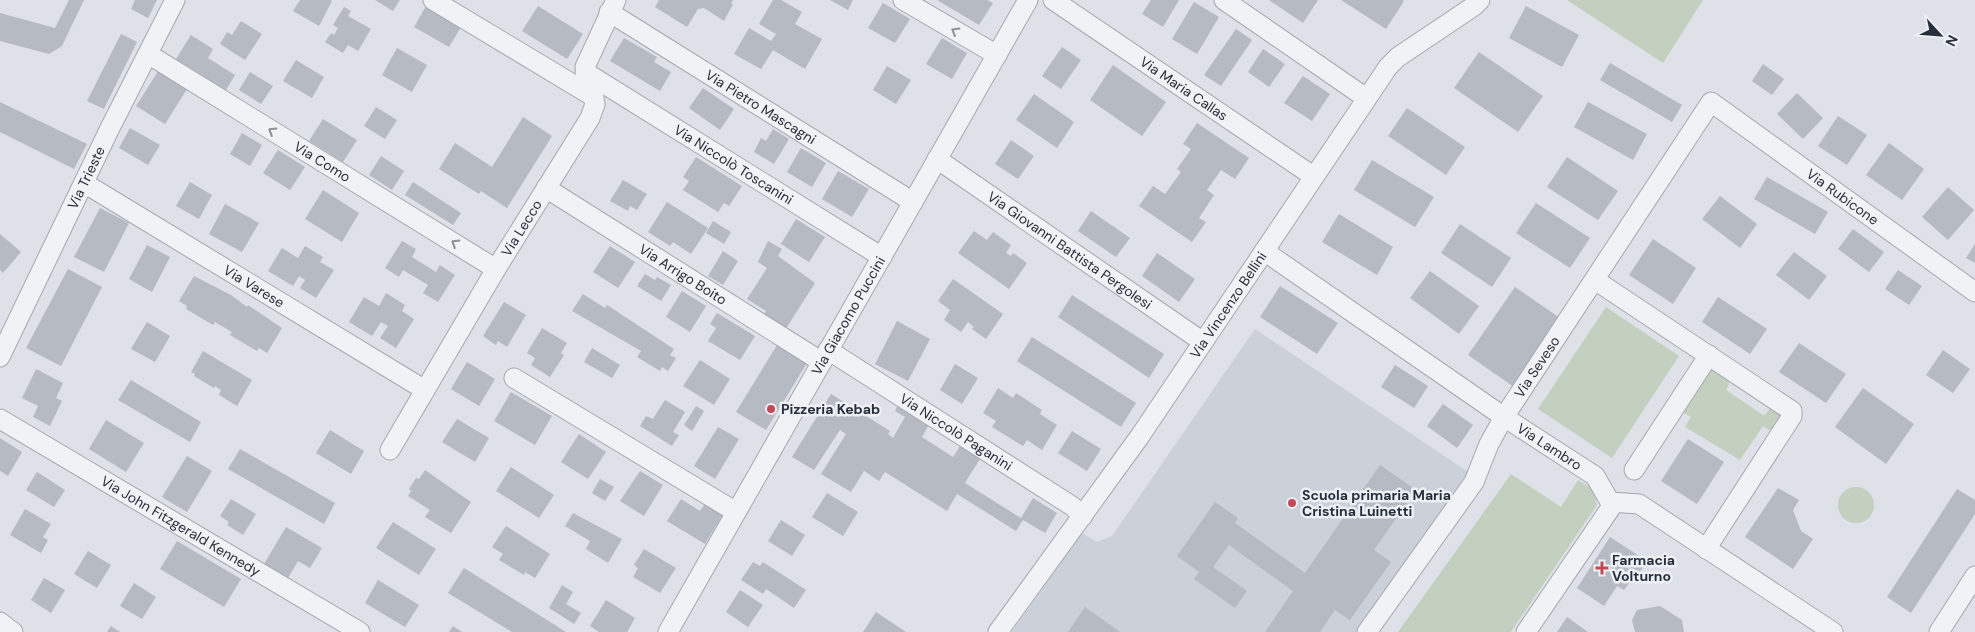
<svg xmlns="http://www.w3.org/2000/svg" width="1975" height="632" font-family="'DM Sans',sans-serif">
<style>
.built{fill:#ccd0d8}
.green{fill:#c3d0c0}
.building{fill:#b6bac3}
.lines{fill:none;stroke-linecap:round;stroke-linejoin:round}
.street-casing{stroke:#a4a8b0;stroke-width:21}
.street{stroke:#f0f2f5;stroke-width:19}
.oneway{stroke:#8c9098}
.poi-dot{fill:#c44a57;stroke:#edf0f4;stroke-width:2}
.labels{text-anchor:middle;stroke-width:5;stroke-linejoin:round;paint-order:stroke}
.street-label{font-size:14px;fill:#282f3c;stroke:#edf0f4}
.poi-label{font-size:14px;font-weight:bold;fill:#282f3c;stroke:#edf0f4;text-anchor:start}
</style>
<rect width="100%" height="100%" fill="#dee1e7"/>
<polygon class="built" points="1255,329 1471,474 1359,632 1012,632 1082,533 1097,542 1112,536"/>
<g class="green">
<polygon points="1567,0 1703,0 1663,63"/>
<polygon points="1606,307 1679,356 1612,458 1538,409"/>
<polygon points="1715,369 1728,378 1729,384 1726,390 1763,415 1766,414 1770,408 1782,413 1782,418 1775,429 1769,430 1763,426 1740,460 1685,427 1691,417 1683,412 1693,394 1711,370"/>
<polygon points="1511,474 1561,507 1578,480 1593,489 1597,505 1511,632 1398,632"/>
<circle cx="1856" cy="505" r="18"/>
</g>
<g class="building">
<polygon points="69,0 84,0 62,46 49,54 0,41 0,13 55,28"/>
<polygon points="135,0 157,0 148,18 131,9"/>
<polygon points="300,0 330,0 332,1 319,26 293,11"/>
<polygon points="375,0 400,0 393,11"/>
<polygon points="659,0 733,0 731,3 733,4 724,21 704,8 698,9 687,27 655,7"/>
<polygon points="773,0 781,0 802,12 795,24 822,39 805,69 773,50 761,69 734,54 749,28 771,41 776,34 759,24"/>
<polygon points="830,0 853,0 848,10"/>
<polygon points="937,0 987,0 993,3 979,25"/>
<polygon points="1151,0 1179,0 1163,27 1142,14"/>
<polygon points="1269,0 1318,0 1303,23"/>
<polygon points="1341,0 1402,0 1404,1 1386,29"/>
<polygon points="1194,2 1219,17 1197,54 1172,39"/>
<polygon points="883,3 910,19 895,43 868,28"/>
<polygon points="426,6 461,27 449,47 414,27"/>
<polygon points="538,6 583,34 567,59 522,31"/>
<polygon points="1526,6 1579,35 1562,67 1509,38"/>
<polygon points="344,7 351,11 348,16 371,29 358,51 348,45 343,53 325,42 331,33 334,35 338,28 333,25"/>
<polygon points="241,21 262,34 245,60 220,44 227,32 232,35"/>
<polygon points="1236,29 1252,40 1221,86 1204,75"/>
<polygon points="121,34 137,42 104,109 87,101"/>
<polygon points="191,35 213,49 208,58 235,75 226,90 176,59"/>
<polygon points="624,38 657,57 654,62 671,72 660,91 610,61"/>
<polygon points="942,38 967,53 952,79 926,64"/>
<polygon points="1062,47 1081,60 1061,89 1042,76"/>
<polygon points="397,48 427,65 412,92 382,75"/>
<polygon points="1263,49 1285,64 1269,87 1248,72"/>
<polygon points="1479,52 1543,96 1518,132 1454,88"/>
<polygon points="296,60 324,77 312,98 283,81"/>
<polygon points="1610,63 1682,105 1672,122 1600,80"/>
<polygon points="1763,64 1784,79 1772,95 1752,81"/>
<polygon points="1113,65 1166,102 1142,136 1090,100"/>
<polygon points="887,66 911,80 896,104 873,90"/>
<polygon points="160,68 189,86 165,124 136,106"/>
<polygon points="250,72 273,86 261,104 239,90"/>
<polygon points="1303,76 1330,94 1312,121 1284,103"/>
<polygon points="703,88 734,109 720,130 689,108"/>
<polygon points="1797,93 1823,118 1803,139 1777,114"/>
<polygon points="1034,94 1074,122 1057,148 1016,120"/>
<polygon points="0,102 87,144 74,169 0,132"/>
<polygon points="1588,102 1647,134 1633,160 1574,127"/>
<polygon points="376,107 397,120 385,139 364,126"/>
<polygon points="1407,108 1465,147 1446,175 1388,136"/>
<polygon points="1838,116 1867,135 1847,165 1818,146"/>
<polygon points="523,117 552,136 507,208 481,191 479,194 439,169 455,143 492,167"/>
<polygon points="323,119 357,140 343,162 309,141"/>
<polygon points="1197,123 1249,158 1235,179 1221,170 1207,190 1214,195 1199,218 1206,222 1192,242 1139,206 1153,186 1165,194 1181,172 1177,169 1191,149 1183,144"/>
<polygon points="130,128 160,145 148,165 119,148"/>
<polygon points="773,129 789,139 774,164 754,152 761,138 766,141"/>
<polygon points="242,133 262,145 250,166 230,154"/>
<polygon points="1011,140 1034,156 1018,179 995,164"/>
<polygon points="1889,143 1924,169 1902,200 1866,175"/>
<polygon points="801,148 826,163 812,187 787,172"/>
<polygon points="278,150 305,167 290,190 263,173"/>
<polygon points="381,156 404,171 392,190 369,175"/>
<polygon points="696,157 742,186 729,206 724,203 718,212 683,190 689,181 683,177"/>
<polygon points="1567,157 1618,191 1598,220 1547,187"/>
<polygon points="1372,160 1434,197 1415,227 1354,190"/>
<polygon points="838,171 869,189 852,217 822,199"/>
<polygon points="1767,177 1828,212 1815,234 1754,199"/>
<polygon points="623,180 647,194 637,210 630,206 628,211 610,201"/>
<polygon points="190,182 212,195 199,219 176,206"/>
<polygon points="413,182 461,213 453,225 405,195"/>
<polygon points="1948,187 1974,210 1948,240 1922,217"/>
<polygon points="323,190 359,213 342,242 305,219"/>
<polygon points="1720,196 1757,224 1740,248 1702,219"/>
<polygon points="667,202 708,228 691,254 673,242 670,246 648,232"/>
<polygon points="1536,203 1590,238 1570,268 1516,233"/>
<polygon points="225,204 259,223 242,252 209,234"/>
<polygon points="100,208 129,223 104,272 74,257"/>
<polygon points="1091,211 1130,238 1116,257 1078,231"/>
<polygon points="1339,214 1393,247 1377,275 1322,242"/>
<polygon points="796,219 825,237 809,262 781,244"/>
<polygon points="713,221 731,232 724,244 706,233"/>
<polygon points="1460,224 1511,258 1492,287 1441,253"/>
<polygon points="1853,229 1884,252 1869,272 1838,249"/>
<polygon points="974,231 987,240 993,232 1011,245 1006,253 1011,256 1013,253 1027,263 1009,289 958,253"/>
<polygon points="0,234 21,252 3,273 0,270"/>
<polygon points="1653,239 1696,268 1673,304 1629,275"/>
<polygon points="402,241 416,249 412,257 436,272 440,265 455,275 438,302 423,293 428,285 403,270 399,277 385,268"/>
<polygon points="768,241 782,249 778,256 815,283 785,330 763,316 766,311 747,299 767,268 758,262"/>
<polygon points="1975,244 1975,263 1966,258"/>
<polygon points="147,245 170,257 152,292 129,279"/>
<polygon points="305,246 323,257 320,262 334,270 316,298 300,288 305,280 299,276 293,286 268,271 282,248 298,258"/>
<polygon points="610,246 635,262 618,288 593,272"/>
<polygon points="723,251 738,261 723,285 708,276"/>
<polygon points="1794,252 1827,276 1809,300 1776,275"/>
<polygon points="1157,253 1195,279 1179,302 1142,276"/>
<polygon points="68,269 102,287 61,366 26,348"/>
<polygon points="1898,270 1922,286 1909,305 1885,289"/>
<polygon points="1430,271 1479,306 1459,334 1410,298"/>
<polygon points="645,274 655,280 657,277 671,285 661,301 637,286"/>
<polygon points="194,276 231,295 247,307 248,305 282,328 267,353 259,348 257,351 230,335 232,332 215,322 213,325 186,309 187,306 179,301"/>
<polygon points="953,279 1003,314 986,339 972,329 974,327 968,322 961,332 944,320 950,310 938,301"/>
<polygon points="1280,286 1338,323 1317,354 1260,317"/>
<polygon points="1515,287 1560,318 1514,387 1468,355"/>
<polygon points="682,291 706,306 690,332 666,317"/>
<polygon points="386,293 405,305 402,311 414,319 396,348 380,338 388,326 381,322 372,336 349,322 364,297 379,306"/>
<polygon points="583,294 605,308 607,305 674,349 670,355 676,358 668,371 662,367 660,371 637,357 641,351 572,311"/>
<polygon points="1072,295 1164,354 1149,378 1058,317"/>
<polygon points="1718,297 1767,329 1750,354 1702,322"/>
<polygon points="504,302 526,315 507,347 498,341 496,345 483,336"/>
<polygon points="717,313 755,336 740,360 708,341 716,328 710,324"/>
<polygon points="897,321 930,339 908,381 875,364"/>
<polygon points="147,322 170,336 155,362 131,349"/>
<polygon points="542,328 567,343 561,353 564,355 550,377 531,365 535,358 527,353"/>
<polygon points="1032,337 1136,403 1121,427 1017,361"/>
<polygon points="1799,343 1846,374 1826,403 1779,372"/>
<polygon points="777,345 807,363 766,430 736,412"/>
<polygon points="592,348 620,365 612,378 584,362"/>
<polygon points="1943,350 1970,369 1953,393 1926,375"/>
<polygon points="203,351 252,380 237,406 219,395 221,390 215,386 214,388 194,376 195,374 191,372"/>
<polygon points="700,360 730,379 714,405 683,386"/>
<polygon points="467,362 495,379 479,406 451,389"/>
<polygon points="955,364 978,378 962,404 940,390"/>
<polygon points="1395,365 1428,386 1414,408 1381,387"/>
<polygon points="36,369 63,383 56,398 62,401 50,426 33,417 38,406 22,398"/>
<polygon points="131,380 201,422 190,442 118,400"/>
<polygon points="998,388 1013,398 1016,393 1042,410 1040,414 1057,425 1042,450 1027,440 1023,446 992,427 996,421 983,413"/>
<polygon points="1863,388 1914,424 1886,464 1835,427"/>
<polygon points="511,392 552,416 535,445 494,421"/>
<polygon points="831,394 890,431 888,434 893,438 905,417 895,411 898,405 931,421 922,437 953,457 960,446 980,459 965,483 1021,518 1033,498 1057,513 1045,533 1023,520 1016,531 957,494 947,511 885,472 879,481 864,471 851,492 821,474 846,434 840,430 814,470 792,457"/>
<polygon points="665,400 685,412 673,432 679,435 672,446 640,426 646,416 653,419"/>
<polygon points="1443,404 1473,425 1457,448 1427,426"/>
<polygon points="696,406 704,411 692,431 684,425"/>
<polygon points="457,419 489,438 475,462 442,442"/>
<polygon points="106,420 144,443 126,472 89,449"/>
<polygon points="718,427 739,439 715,479 694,466"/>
<polygon points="330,430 364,451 351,474 316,453"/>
<polygon points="1072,431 1101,449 1087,471 1058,453"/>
<polygon points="579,434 606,452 588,479 561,462"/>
<polygon points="0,438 22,452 8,476 0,471"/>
<polygon points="1688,439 1724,462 1697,504 1661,481"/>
<polygon points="240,449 335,503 324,524 228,469"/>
<polygon points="187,456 212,471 187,512 162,497"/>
<polygon points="1380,465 1416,490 1374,550 1391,562 1350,620 1335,610 1320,632 1265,632 1293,591 1229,545 1213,567 1247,591 1235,608 1194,579 1199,572 1177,556 1215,502 1238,518 1235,523 1305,573"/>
<polygon points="511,467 554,495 539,518 496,491"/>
<polygon points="425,470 471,502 451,533 425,517 430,510 408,496 411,491 409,489 416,478 419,479"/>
<polygon points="640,471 663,485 644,516 620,501"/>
<polygon points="37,472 65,490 54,507 26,490"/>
<polygon points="600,479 614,487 605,501 592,493"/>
<polygon points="1778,488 1799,500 1793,510 1801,531 1813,539 1793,569 1745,537"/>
<polygon points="1957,489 1975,500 1975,514 1911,613 1887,597"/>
<polygon points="827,493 858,512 843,536 812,517"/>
<polygon points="231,499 256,514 243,535 227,525 229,522 220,516"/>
<polygon points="681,499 700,511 706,502 724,513 705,544 667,521"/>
<polygon points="25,509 51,524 43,537 48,540 41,553 10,535"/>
<polygon points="573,513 622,539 608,563 586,549 590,541 565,526"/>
<polygon points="781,520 805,535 792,556 768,541"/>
<polygon points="393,522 436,549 419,575 376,548"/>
<polygon points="506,526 550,554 535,578 525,572 524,575 499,560 503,554 492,547"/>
<polygon points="286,527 322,548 310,568 298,561 288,578 264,564"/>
<polygon points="1610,537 1647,561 1632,584 1630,582 1624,590 1617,586 1604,606 1577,588"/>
<polygon points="177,541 241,579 224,607 160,569"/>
<polygon points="644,549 676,568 660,593 633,577 638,568 634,565"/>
<polygon points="88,551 111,565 97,588 74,574"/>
<polygon points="753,562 760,566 763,562 806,590 794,608 766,589 763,594 741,580"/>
<polygon points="464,568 566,632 512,632 448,593"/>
<polygon points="44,578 65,590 51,613 31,600"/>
<polygon points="378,580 419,605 405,627 365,603"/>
<polygon points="134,583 156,597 142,619 120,606"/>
<polygon points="562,585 573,592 566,604 581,613 574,624 549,608"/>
<polygon points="740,590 763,605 748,627 726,612"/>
<polygon points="606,600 635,618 627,632 599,632 590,626"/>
<polygon points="1660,606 1682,620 1684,632 1635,632 1632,620 1637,610"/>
<polygon points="1085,607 1120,632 1068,632"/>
<polygon points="876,612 906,632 863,632"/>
<polygon points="1567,617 1588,632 1557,632"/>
<polygon points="111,626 120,632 107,632"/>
<polygon points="453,626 462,632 449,632"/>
</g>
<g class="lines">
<g class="street-casing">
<g id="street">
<polyline points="433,0 594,97"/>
<polyline points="903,0 997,55"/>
<path id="s1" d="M 1053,0 L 1313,176"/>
<polyline points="1224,0 1366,98"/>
<path id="s2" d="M 609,12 L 913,202"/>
<path id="s3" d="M 148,54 L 496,269"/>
<path id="s4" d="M 585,72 L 882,257"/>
<path id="s5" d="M 937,159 L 1203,342"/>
<path id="s6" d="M 84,183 L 425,390"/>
<path id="s7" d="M 546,188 L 822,362"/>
<path id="s8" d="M 1264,251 L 1504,417 L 1595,476 L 1610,502 L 1639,504 L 1833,632"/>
<polyline points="1595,280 1792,411 1792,416 1706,549"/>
<path id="s9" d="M 828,350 L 1072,506 L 1083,516"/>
<path id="s10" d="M 0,357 L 109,130 L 175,0"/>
<polyline points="514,378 736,512"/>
<path id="s11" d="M 0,419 L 360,632"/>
<path id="s12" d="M 390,450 L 496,269 L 590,118 L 595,104 L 585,67 L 616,0"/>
<polyline points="1634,470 1709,355"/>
<polyline points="0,622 13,632"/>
<path id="s13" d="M 668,632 L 1028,0"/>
<path id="s14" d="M 998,632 L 1140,436 L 1388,67 L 1398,57 L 1474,6 L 1480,0"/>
<path id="s15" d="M 1367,632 L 1474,482 L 1489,444 L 1504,417 L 1711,102 L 1975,292"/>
<polyline points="1526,632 1614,503"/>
<polyline points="1939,632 1975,576"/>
</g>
</g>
<use href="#street" class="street"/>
</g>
<defs><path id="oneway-chevron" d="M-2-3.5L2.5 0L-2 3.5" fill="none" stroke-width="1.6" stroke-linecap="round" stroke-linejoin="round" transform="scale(1.25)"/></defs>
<g class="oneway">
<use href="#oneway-chevron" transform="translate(955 31) rotate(-149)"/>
<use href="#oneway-chevron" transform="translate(272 131) rotate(-148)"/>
<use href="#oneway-chevron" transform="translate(455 243) rotate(-148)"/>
</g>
<g class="poi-dot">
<circle cx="771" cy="409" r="5"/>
<circle cx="1292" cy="503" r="5"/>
<path d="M1599.5 560.5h5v5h5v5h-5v5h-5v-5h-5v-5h5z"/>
</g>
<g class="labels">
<g class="street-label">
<text dy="5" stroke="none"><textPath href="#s1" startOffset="158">Via Maria Callas</textPath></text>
<text dy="5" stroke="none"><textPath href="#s2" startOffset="179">Via Pietro Mascagni</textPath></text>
<text dy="5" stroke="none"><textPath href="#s3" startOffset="205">Via Como</textPath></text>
<text dy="5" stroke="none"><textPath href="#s4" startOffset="175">Via Niccolò Toscanini</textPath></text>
<text dy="5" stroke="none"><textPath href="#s10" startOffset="199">Via Trieste</textPath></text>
<text dy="5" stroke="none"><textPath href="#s15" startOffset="795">Via Rubicone</textPath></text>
<text dy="5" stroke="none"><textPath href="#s12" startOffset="258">Via Lecco</textPath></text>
<text dy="5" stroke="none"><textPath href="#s5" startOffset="161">Via Giovanni Battista Pergolesi</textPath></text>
<text dy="5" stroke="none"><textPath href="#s7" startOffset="162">Via Arrigo Boito</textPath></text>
<text dy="5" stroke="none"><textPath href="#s6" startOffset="199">Via Varese</textPath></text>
<text dy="5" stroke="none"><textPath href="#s14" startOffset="400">Via Vincenzo Bellini</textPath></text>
<text dy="5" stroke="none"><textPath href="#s13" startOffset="364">Via Giacomo Puccini</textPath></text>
<text dy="5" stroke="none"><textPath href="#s15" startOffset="316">Via Seveso</textPath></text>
<text dy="5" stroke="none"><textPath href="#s9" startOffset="152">Via Niccolò Paganini</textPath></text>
<text dy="5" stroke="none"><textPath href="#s8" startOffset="346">Via Lambro</textPath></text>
<text dy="5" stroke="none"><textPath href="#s11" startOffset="210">Via John Fitzgerald Kennedy</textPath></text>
</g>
<g class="poi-label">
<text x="781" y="414">Pizzeria Kebab</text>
<text x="1302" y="500">Scuola primaria Maria<tspan x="1302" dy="16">Cristina Luinetti</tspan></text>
<text x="1612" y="565">Farmacia<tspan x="1612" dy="16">Volturno</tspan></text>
</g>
</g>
<g transform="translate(1940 35) rotate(116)" stroke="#edf0f4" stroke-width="4" paint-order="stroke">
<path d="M0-4L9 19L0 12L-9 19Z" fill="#282f3c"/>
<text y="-8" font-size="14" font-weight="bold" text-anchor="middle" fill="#282f3c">N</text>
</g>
</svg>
